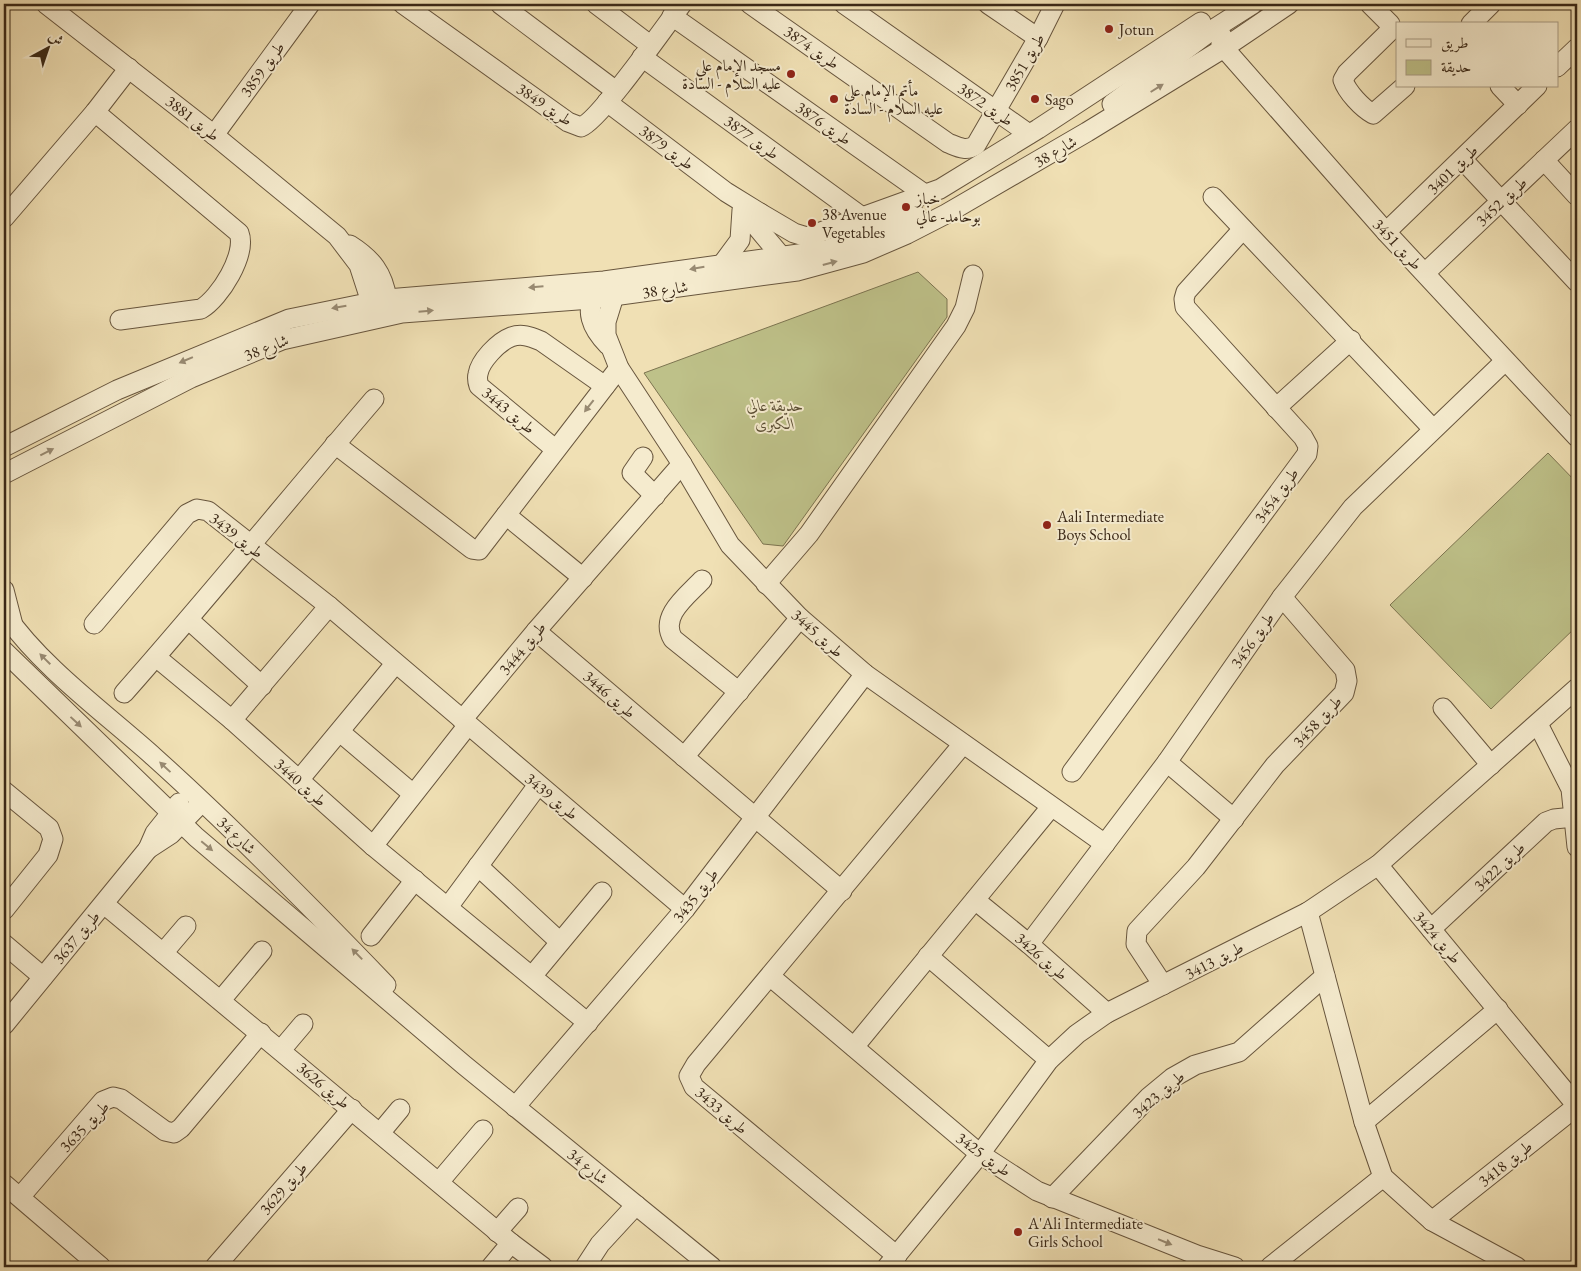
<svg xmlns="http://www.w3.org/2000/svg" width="1581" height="1271" font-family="'EB Garamond',Amiri,serif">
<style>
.green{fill:#bec189;stroke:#7c7450}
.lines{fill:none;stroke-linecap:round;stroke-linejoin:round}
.minor-casing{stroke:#68563e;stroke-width:21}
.minor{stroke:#f5ebce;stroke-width:19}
.oneway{fill:#988a72}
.poi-dot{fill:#8f2418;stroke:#f5ebce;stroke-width:2}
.labels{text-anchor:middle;stroke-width:4;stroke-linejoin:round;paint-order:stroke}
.poi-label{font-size:16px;fill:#3a2817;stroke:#f5ebce;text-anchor:start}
.street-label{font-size:16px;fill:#3a2817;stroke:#f5ebce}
.park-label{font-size:16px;font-style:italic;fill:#5b4e34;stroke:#f5ebce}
</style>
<rect width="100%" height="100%" fill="#f0e0b4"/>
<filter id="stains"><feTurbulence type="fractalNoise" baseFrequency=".004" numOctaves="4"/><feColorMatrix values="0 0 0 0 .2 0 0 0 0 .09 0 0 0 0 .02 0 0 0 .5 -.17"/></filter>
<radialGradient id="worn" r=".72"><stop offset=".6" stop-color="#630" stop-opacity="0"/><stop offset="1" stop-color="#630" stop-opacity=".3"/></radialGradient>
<g class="green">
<polygon points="918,272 947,299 947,317 783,546 763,544 644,373"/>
<polygon points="1548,453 1577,483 1577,626 1491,709 1390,605"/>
</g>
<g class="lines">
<g class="minor-casing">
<g id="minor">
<polyline points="46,4 214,135 337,236 359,265 371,302 380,309"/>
<path d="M 403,4 L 568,122 L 581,127 C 600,120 665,26 682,4"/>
<polyline points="500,4 616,91"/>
<polyline points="596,4 650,45"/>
<path d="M 750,4 L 948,143 C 958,147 966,152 976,145 L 1038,38 L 1055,4"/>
<polyline points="844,4 1029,134"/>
<polyline points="988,4 1038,38"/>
<path d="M 1370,4 L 1390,24 L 1391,30 L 1347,73 L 1343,80 C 1347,92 1362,108 1373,114 L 1405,86"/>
<polyline points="672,16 926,195"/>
<polyline points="1471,24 1491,4"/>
<polyline points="1222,36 1221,44 1224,48 1386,232 1577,437"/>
<polyline points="642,57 862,217"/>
<polyline points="1557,67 1577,48"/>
<polyline points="1500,86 1518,105"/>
<polyline points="607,102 726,192 760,213 769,222"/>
<polyline points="1112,104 1212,30 1253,4"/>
<path d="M 95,112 L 239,233 C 247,254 220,298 201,309 L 120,320"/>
<polyline points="214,135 310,4"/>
<polyline points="1463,160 1577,282"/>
<polyline points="1544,160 1577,196"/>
<polyline points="1213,197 1433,429"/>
<polyline points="745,213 787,263"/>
<polyline points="760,213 794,233 807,237 940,189 1038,129 1201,22"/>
<polyline points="4,218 95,112 129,68"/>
<polyline points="1386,232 1537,86"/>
<path d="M 350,245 C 372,259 383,273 387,299 L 379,307"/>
<polyline points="723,263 740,240 742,210"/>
<polyline points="1425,273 1577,129"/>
<path d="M 598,290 C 583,310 592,329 608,345"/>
<polyline points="614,296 606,322 606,335 619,368 682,464 730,545 800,618 865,674 1105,844"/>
<polyline points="1276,408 1351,340"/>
<polyline points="335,444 472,549 479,550 619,368"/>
<polyline points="4,447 117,390 289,319 387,299 604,281 827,250 917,216"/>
<path d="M 555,449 L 479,386 C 478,383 477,378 478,374 C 480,361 498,342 511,337 C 522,333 531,337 541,341 L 605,386"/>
<polyline points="643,457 632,473 655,496"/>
<polyline points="4,474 191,378 282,340 402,313 591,299 797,271 863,253 907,234 946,214 1087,132 1224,48 1289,4"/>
<polyline points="506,515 583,578"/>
<path d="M 702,580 C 687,596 659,616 673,639 L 739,692"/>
<polyline points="766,584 809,534 956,326 965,308 973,275"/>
<polyline points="4,590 13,625"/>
<path d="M 4,613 C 41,667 105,713 154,757 C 234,829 311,907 386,985"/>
<polyline points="189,620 262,686"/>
<polyline points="94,624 187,514 197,509 208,511 329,606 685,909"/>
<polyline points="536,631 842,891"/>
<polyline points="4,651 196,837 464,1065 712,1267"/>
<polyline points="156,657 232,720 373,846 588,1023"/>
<path d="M 124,693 C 209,597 290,497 374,399"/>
<polyline points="1443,708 1491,765"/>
<polyline points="232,720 329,606"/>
<polyline points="462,720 536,631 682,464"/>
<polyline points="1538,724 1571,789 1577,847"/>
<polyline points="340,732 413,794"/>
<polyline points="684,757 800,618"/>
<polyline points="1167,762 1234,819"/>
<polyline points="1072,772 1307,454 1308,446 1303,437 1185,307 1184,299 1186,292 1243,229"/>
<polyline points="299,780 395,664"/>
<polyline points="4,791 49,828 53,839 48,855 4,910"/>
<polyline points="373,846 468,725"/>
<polyline points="148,849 171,834 202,802"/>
<polyline points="1378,865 1577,1106"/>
<polyline points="478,866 560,942"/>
<polyline points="975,900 1029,944 1107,1013"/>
<polyline points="104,904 511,1243 543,1267"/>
<polyline points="448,907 538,785"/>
<polyline points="1308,912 1364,1122 1383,1177 1432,1221 1517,1267"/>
<polyline points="1431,929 1546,822 1554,819 1574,817"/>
<polyline points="371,936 415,880"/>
<polyline points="4,944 43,977"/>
<polyline points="1029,944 1167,762 1282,597 1353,507 1505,361"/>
<polyline points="163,953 186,926"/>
<polyline points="928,956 1049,1060"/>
<polyline points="533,975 602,892"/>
<polyline points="771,977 980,1154 1037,1191 1197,1255 1235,1267"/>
<polyline points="1163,985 1136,944 1137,931 1196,867 1275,765 1344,693 1347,681 1345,670 1282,597"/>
<polyline points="221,1000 262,951"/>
<polyline points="4,1025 148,849 155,833 179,803"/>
<polyline points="854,1047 1051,807"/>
<polyline points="281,1050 303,1024"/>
<polyline points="515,1107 685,909 865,674"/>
<polyline points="1364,1122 1498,1009"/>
<polyline points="380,1133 400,1109"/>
<polyline points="439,1182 483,1130"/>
<polyline points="4,1184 101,1267"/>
<polyline points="20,1197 103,1101 113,1097 121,1099 165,1131 174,1133 181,1128 261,1033"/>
<polyline points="1052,1198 1149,1097 1172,1078 1195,1065 1239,1052 1325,976"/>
<polyline points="1432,1221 1577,1106"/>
<polyline points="497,1232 518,1208"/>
<polyline points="897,1256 694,1087 689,1076 696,1064 963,744"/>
<polyline points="215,1267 352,1109"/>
<polyline points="491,1267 511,1243"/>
<polyline points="585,1267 600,1244 636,1205"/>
<polyline points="887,1267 980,1154 1049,1060 1077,1034 1107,1013 1308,912 1378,865 1577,688"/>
<polyline points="1270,1267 1383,1177"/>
</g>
</g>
<use href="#minor" class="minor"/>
</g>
<defs><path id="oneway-solid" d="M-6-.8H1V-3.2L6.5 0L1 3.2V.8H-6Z" transform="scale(1.25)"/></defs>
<g class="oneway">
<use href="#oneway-solid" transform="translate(1157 88) rotate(-32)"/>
<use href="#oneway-solid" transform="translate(830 263) rotate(-15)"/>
<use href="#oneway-solid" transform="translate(697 268) rotate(170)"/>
<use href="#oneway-solid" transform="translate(536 287) rotate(175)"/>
<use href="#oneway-solid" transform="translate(339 307) rotate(170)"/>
<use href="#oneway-solid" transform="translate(426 311) rotate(-5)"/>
<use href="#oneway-solid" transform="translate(186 360) rotate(157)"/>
<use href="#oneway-solid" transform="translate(589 406) rotate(128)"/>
<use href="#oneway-solid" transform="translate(47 452) rotate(-27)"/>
<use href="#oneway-solid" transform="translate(45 659) rotate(-135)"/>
<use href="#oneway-solid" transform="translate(76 722) rotate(43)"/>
<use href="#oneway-solid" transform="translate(165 767) rotate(-137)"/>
<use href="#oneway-solid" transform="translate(207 846) rotate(40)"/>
<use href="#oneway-solid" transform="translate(357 954) rotate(-134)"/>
<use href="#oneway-solid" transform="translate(1165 1242) rotate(22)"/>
</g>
<g class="poi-dot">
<circle cx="1109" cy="29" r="5"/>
<circle cx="791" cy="74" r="5"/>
<circle cx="834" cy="99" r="5"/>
<circle cx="1035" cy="99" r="5"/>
<circle cx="906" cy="207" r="5"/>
<circle cx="812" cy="223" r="5"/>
<circle cx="1047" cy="525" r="5"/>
<circle cx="1018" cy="1232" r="5"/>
</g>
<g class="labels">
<g class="poi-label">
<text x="1119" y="35">Jotun</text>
<text x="781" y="71" text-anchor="end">مسجد الإمام علي<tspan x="781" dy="18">عليه السلام - السادة</tspan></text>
<text x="844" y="96">مأتم الإمام علي<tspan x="844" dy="18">عليه السلام - السادة</tspan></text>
<text x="1045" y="105">Sago</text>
<text x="916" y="204">خباز<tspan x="916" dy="18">بوحامد- عالي</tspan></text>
<text x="822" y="220">38 Avenue<tspan x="822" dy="18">Vegetables</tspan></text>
<text x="1057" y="522">Aali Intermediate<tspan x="1057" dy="18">Boys School</tspan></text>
<text x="1028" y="1229">A'Ali Intermediate<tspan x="1028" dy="18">Girls School</tspan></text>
</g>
<g class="street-label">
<text transform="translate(812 47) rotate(35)" y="6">طريق 3874</text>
<text transform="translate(1024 62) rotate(-60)" y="6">طريق 3851</text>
<text transform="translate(262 69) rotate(-54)" y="6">طريق 3859</text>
<text transform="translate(545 104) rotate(34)" y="6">طريق 3849</text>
<text transform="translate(986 104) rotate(35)" y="6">طريق 3872</text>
<text transform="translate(193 118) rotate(38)" y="6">طريق 3881</text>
<text transform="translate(824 123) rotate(35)" y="6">طريق 3876</text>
<text transform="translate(752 137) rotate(36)" y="6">طريق 3877</text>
<text transform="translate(667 147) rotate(37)" y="6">طريق 3879</text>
<text transform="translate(1055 151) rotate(-30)" y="6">شارع 38</text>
<text transform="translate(1452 169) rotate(-44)" y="6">طريق 3401</text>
<text transform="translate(1501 201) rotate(-43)" y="6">طريق 3452</text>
<text transform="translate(1398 244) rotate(47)" y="6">طريق 3451</text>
<text transform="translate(665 289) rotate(-8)" y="6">شارع 38</text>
<text transform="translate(266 347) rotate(-21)" y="6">شارع 38</text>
<text transform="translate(509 410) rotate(40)" y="6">طريق 3443</text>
<text transform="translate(1276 495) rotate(-54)" y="6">طريق 3454</text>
<text transform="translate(237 535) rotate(38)" y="6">طريق 3439</text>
<text transform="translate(818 633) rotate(42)" y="6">طريق 3445</text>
<text transform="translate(1252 640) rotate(-55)" y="6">طريق 3456</text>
<text transform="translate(522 648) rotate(-50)" y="6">طريق 3444</text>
<text transform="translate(610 694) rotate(41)" y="6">طريق 3446</text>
<text transform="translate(1317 721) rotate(-47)" y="6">طريق 3458</text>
<text transform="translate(301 782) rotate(42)" y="6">طريق 3440</text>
<text transform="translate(552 796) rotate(40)" y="6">طريق 3439</text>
<text transform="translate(237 835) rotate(44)" y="6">شارع 34</text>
<text transform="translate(1499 866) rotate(-43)" y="6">طريق 3422</text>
<text transform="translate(695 895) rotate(-52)" y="6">طريق 3435</text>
<text transform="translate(76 937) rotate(-50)" y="6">طريق 3637</text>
<text transform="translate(1438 937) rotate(50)" y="6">طريق 3424</text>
<text transform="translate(1042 956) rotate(41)" y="6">طريق 3426</text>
<text transform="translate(1214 960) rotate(-27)" y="6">طريق 3413</text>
<text transform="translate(324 1085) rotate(40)" y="6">طريق 3626</text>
<text transform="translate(1158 1094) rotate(-40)" y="6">طريق 3423</text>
<text transform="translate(722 1110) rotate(41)" y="6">طريق 3433</text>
<text transform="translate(84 1126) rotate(-46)" y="6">طريق 3635</text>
<text transform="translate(984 1154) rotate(36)" y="6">طريق 3425</text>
<text transform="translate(1505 1163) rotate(-38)" y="6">طريق 3418</text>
<text transform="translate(588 1166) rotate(39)" y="6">شارع 34</text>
<text transform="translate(283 1188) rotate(-49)" y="6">طريق 3629</text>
</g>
<g class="park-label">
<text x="775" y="411">حديقة عالي<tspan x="775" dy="18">الكبرى</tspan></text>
</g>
</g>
<rect width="1581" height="1271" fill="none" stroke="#f0e0b4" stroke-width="20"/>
<rect x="5" y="5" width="1571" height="1261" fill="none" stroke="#3a2817" stroke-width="2.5"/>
<rect x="10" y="10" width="1561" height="1251" fill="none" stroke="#3a2817"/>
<rect x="1396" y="22" width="162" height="65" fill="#f5ebce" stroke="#aa9d85"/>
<rect x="1406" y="39" width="25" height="8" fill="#f5ebce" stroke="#aa9d85"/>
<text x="1441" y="48" font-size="15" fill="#3a2817">طريق</text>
<rect x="1406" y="60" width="25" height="15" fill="#bec189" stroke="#aa9d85"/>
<text x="1441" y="72" font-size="15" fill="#3a2817">حديقة</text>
<g transform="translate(48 48) rotate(40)" stroke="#f5ebce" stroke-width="4" paint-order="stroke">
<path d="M0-4L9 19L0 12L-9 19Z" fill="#3a2817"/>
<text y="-8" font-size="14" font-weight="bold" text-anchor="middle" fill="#3a2817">ش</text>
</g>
<rect width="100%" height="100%" filter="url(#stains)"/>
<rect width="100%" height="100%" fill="url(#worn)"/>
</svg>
